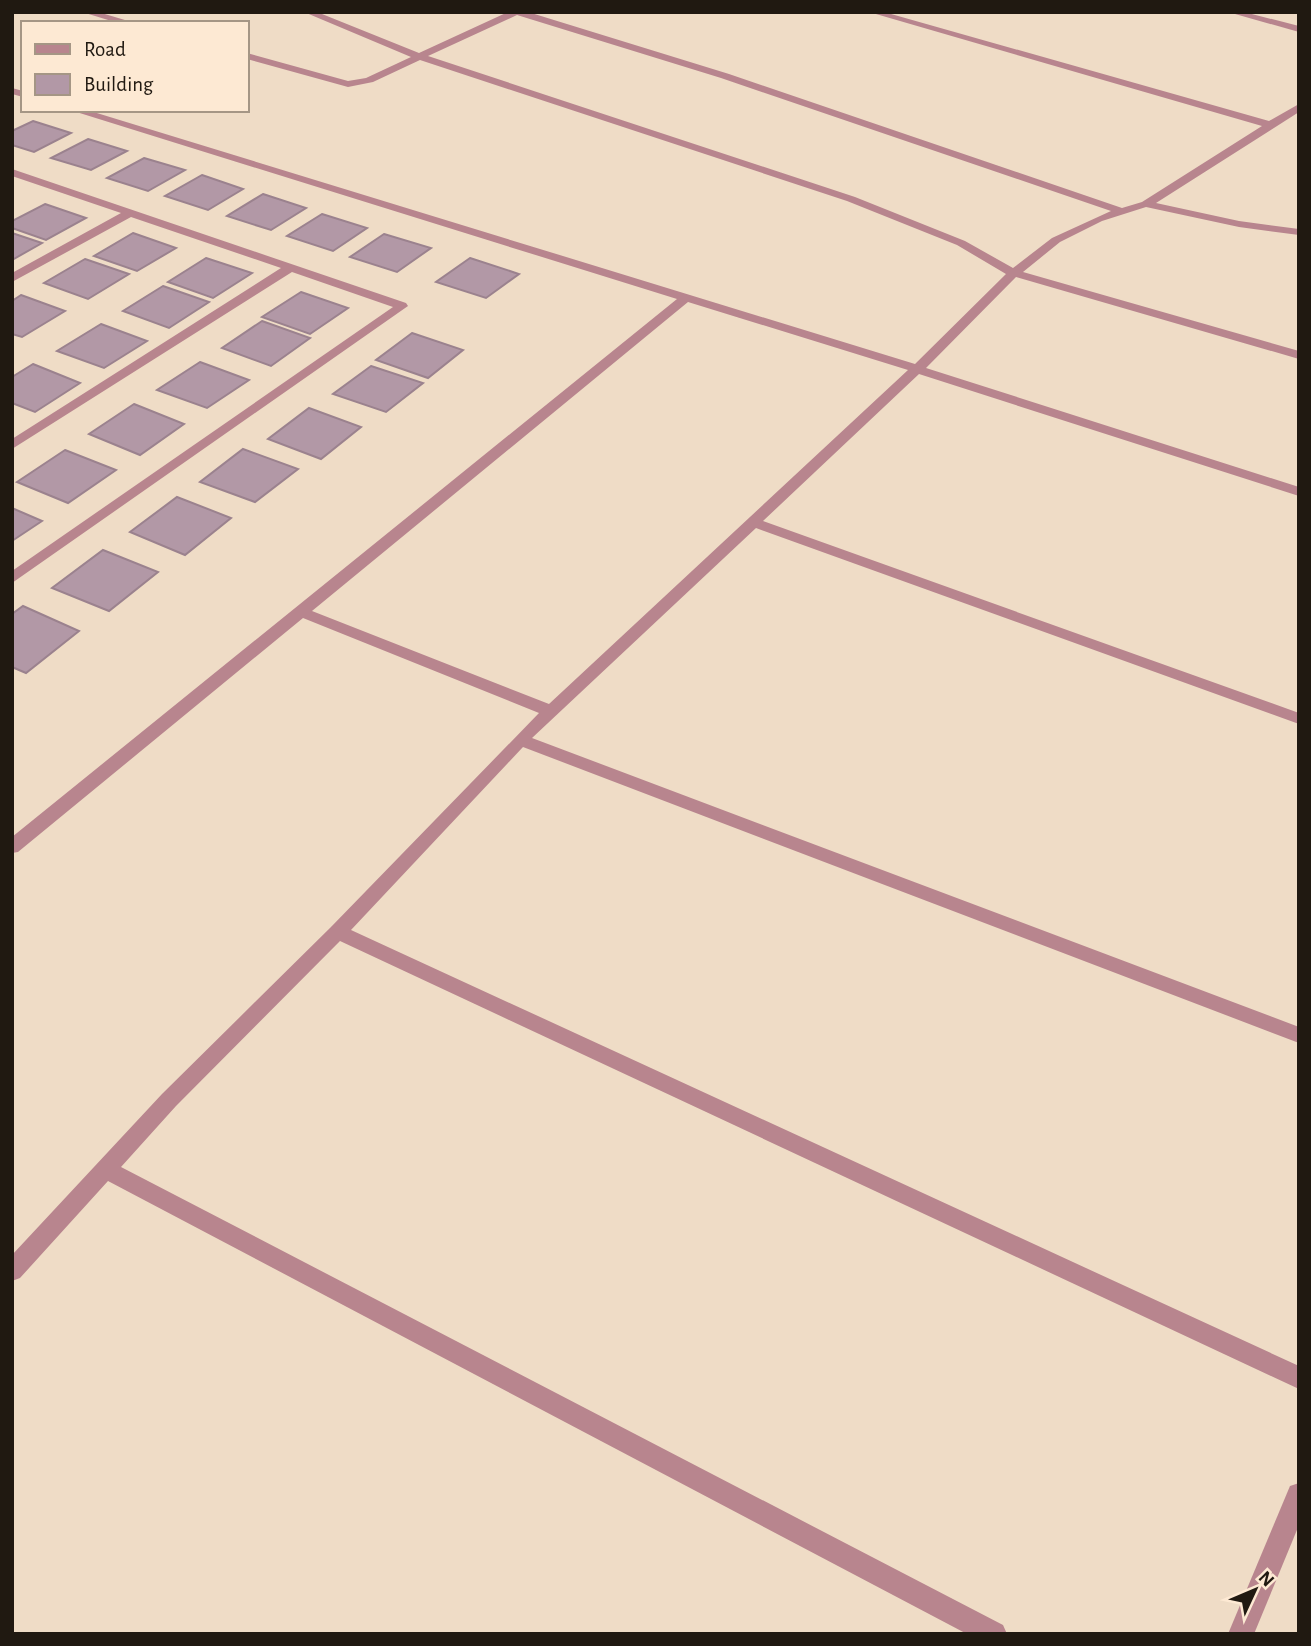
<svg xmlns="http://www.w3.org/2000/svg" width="1311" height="1646" font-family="'Alegreya Sans',sans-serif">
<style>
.building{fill:#b298a6;stroke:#9b828e;stroke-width:2}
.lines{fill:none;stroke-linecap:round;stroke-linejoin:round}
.minor{fill:#b8858e;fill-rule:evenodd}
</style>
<rect width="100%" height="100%" fill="#efdcc6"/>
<g class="building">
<polygon points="33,121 71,133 34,152 12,145 12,131"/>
<polygon points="88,139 127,151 91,170 51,158"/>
<polygon points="144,158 185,170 148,191 107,178"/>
<polygon points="202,175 243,189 208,210 165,196"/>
<polygon points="263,194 306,208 271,230 227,216"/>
<polygon points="45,204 86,218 46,240 12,228 12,221"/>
<polygon points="322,214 367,228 333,251 287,236"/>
<polygon points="12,233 42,243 12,260"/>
<polygon points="133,233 176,248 137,271 94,256"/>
<polygon points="384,234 431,248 397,272 350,257"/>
<polygon points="206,258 252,273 213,298 168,282"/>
<polygon points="470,258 519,274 486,298 436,282"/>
<polygon points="85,259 129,274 88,299 44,283"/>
<polygon points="163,286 209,302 169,328 123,311"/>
<polygon points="301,292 348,308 310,334 262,317"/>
<polygon points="21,295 65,311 22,337 12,334 12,301"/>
<polygon points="262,321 310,338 271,366 222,348"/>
<polygon points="101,324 147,341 104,368 57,351"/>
<polygon points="412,333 463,350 428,378 376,360"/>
<polygon points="200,362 249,380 207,408 157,390"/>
<polygon points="33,364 80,383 35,412 12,403 12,377"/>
<polygon points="371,366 423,383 386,412 333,394"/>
<polygon points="134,404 184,424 140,455 89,434"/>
<polygon points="309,408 361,427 321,459 268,439"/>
<polygon points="243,449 298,469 255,502 200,482"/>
<polygon points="65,450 116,470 68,503 17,482"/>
<polygon points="177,497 231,518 185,555 130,532"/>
<polygon points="12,508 42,521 12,541"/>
<polygon points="103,550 158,572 109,611 52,588"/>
<polygon points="23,606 79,631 26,673 12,667 12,614"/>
</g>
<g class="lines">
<g class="minor">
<polygon points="82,12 98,12 135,23 118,23"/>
<path d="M 304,12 L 317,12 L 419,53 L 508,12 L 528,12 L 729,74 L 1122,208 L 1142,202 L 1262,126 L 869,12 L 884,12 L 1269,121 L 1299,104 L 1299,112 L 1156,203 L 1239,221 L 1299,229 L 1299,235 L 1239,227 L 1146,207 L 1102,221 L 1060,242 L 1023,272 L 1299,351 L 1299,359 L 1016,277 L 926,368 L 1299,487 L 1299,496 L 919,374 L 763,521 L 1299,713 L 1299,724 L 756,528 L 532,738 L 1299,1027 L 1299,1043 L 523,747 L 351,930 L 1299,1366 L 1299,1389 L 340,941 L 176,1106 L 121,1167 L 1003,1625 L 1007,1634 L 967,1634 L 108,1181 L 20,1278 L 12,1281 L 12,1255 L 162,1094 L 331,927 L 539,713 L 303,618 L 18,852 L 12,853 L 12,837 L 677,299 L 70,110 L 87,110 L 915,364 L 1006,274 L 957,245 L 847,201 L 420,60 L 373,82 L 348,87 L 247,59 L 247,53 L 348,81 L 366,78 L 411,57 ZM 517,15 L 721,78 L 1111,211 L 1052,238 L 1013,268 L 965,241 L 855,197 L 428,56 ZM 688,302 L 908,370 L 549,704 L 312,611 Z"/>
<polygon points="1228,12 1244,12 1299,26 1299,32"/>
<polygon points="12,88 23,91 23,97 12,94"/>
<polygon points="12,169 406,303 408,306 12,583 12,571 393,307 292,272 12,449 12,439 281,268 131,217 12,282 12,273 121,213 12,176"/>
<polygon points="1299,1483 1299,1525 1254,1634 1228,1634 1290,1486"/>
</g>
</g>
<rect width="1311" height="1646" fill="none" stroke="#201911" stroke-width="28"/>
<rect x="21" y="21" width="228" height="91" fill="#fde9d3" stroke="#a59685" stroke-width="2"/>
<rect x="35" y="44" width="35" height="10" fill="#b8858e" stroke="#a59685" stroke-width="2"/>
<text x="84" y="56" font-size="21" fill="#201911">Road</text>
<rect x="35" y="74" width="35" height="21" fill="#b298a6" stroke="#a59685" stroke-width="2"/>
<text x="84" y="91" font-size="21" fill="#201911">Building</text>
<g transform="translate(1255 1590) rotate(46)" stroke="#fde9d3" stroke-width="5" paint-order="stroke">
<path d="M0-5L12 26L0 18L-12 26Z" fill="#201911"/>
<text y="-10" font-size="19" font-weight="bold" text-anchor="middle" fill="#201911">N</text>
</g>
</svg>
